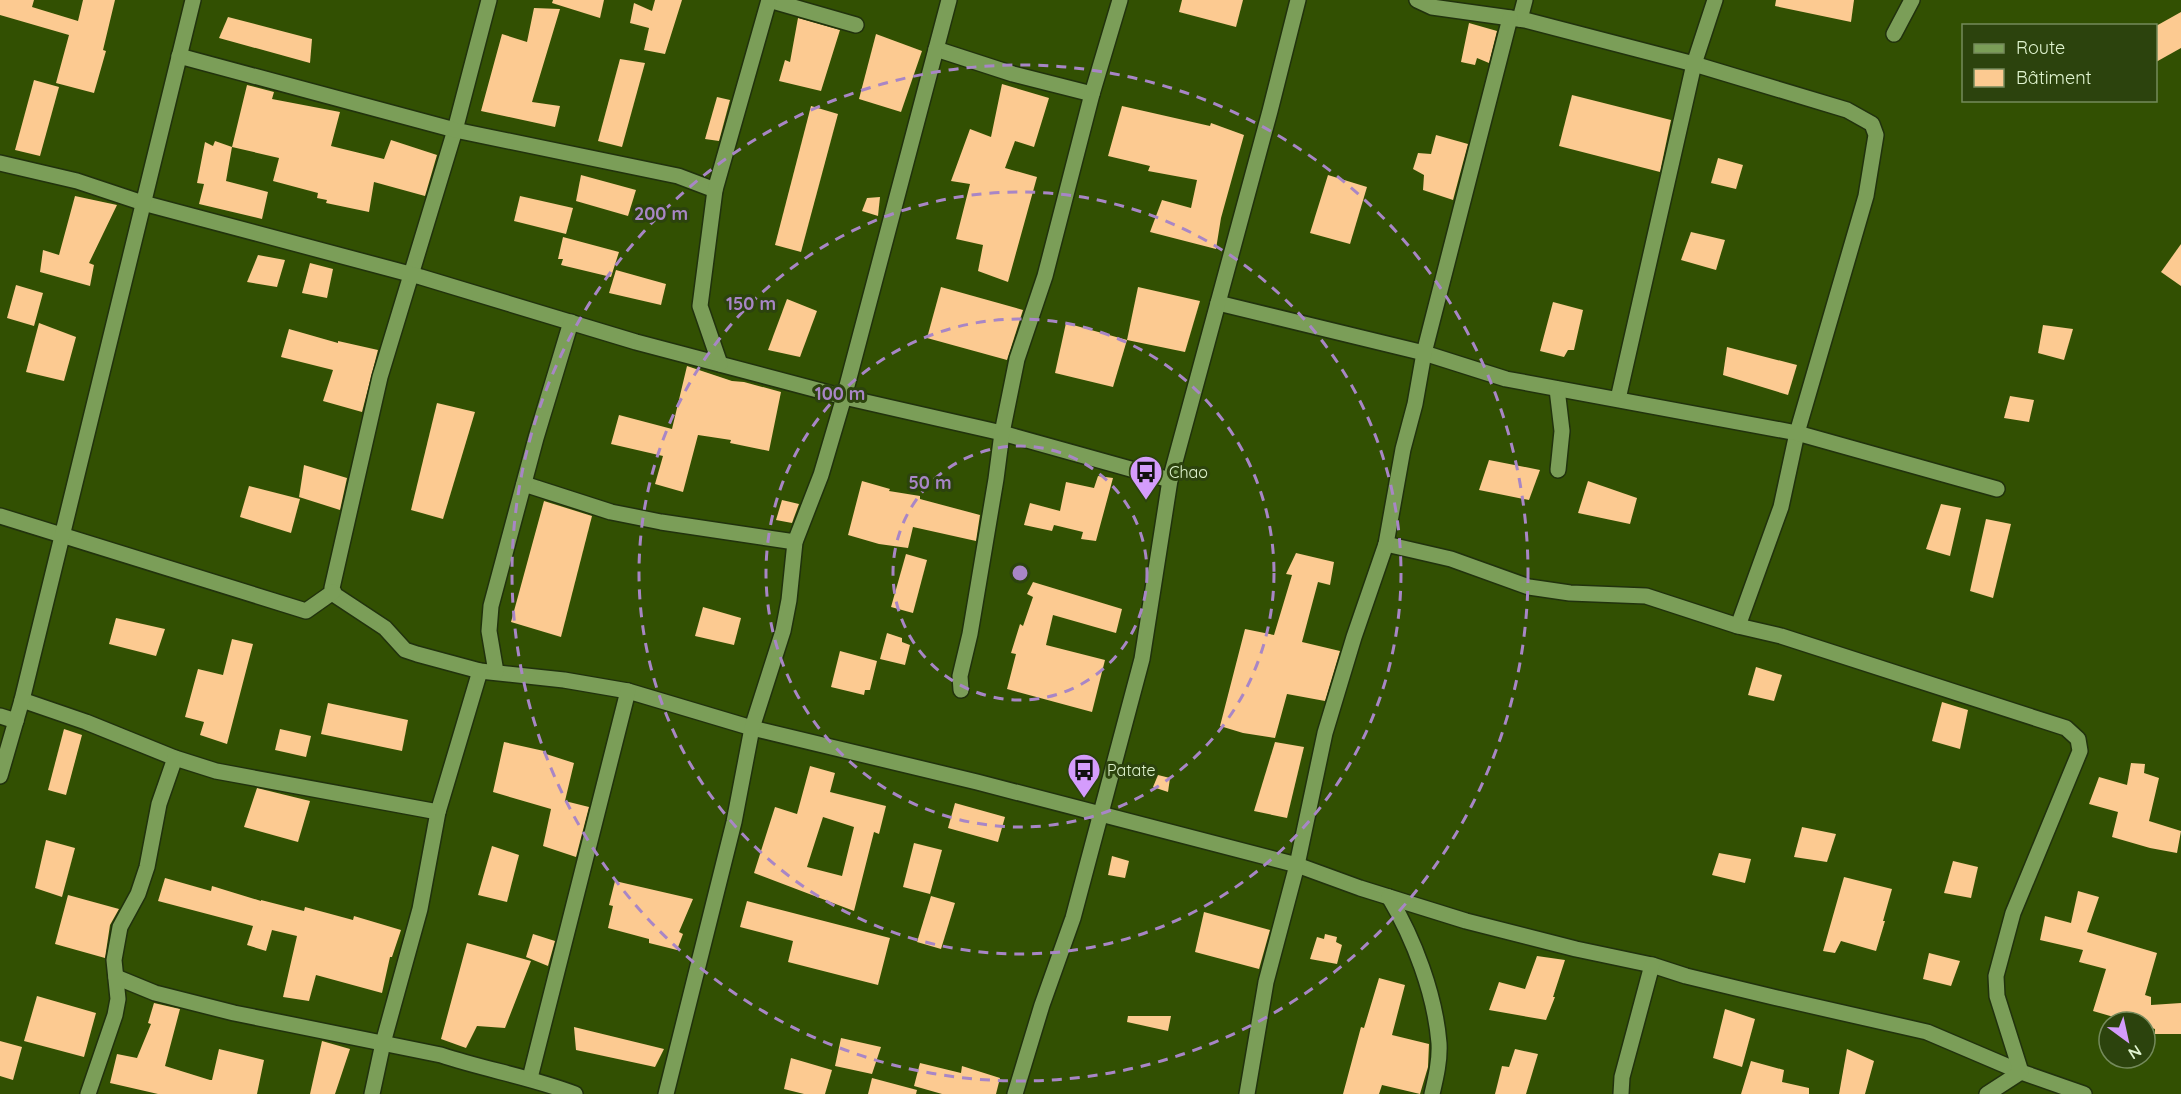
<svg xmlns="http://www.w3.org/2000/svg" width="2181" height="1094" font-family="Quicksand,sans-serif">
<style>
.building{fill:#fcca91;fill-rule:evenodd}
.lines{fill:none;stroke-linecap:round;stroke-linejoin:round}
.minor-casing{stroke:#21320d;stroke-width:18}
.minor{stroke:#7b9e58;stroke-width:15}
.ring{fill:none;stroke:#a886c6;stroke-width:3;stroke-dasharray:10 8}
.labels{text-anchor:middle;stroke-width:6;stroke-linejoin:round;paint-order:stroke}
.poi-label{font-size:16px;fill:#e0f4cf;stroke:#2c430d;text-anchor:start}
.centre{fill:#a886c6;stroke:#2c430d;stroke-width:3}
.ring-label{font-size:18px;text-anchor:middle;font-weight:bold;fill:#a886c6;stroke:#2c430d;stroke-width:6;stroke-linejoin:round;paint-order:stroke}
</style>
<rect width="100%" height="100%" fill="#325002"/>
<g class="building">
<polygon points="0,0 34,0 32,7 78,21 83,0 115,0 103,50 106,51 94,93 56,83 69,35 0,15"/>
<polygon points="553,0 604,0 600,18 552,3"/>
<polygon points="655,0 682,0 665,54 644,50 649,28 630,23 634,3 652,11"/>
<polygon points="1182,0 1243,0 1236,27 1179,12"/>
<polygon points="1776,0 1854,0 1851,22 1775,6"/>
<polygon points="534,8 560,9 532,102 560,106 555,127 481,111 502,34 527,42"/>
<polygon points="2181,12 2181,48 2156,62 2156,26"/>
<polygon points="228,17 312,39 310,63 219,38"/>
<polygon points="798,18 840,30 821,91 779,81 785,60 790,62"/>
<polygon points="1469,23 1497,31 1489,63 1477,58 1475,65 1461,62"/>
<polygon points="876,34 922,51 901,112 859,99"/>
<polygon points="620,59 645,63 622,147 598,141"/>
<polygon points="34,80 59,87 40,156 15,150"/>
<polygon points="1002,84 1049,98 1034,147 1015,141 1005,168 1037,177 1008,282 978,271 983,245 956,239 970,184 951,181 970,129 991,137"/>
<polygon points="247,85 274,92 272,99 340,112 331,146 384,159 391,140 437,155 425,196 374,182 369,212 326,203 327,200 317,198 318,193 273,181 279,158 232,147"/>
<polygon points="1572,95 1671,120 1660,172 1559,146"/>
<polygon points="717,97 730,100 719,141 705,139"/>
<polygon points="811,106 838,114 801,252 775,245"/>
<polygon points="1122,106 1210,126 1211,123 1244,135 1221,218 1216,249 1150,232 1162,200 1191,208 1197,180 1148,171 1150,166 1108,156"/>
<polygon points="1436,135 1468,144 1453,200 1423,190 1424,175 1413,169 1418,153 1431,154"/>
<polygon points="215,141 232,147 226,181 268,192 262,219 199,204 204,184 197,183 205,142 213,146"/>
<polygon points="1718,158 1743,165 1736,189 1711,183"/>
<polygon points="581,175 636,190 628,216 576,201"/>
<polygon points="1328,175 1367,187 1350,244 1310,233"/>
<polygon points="75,196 117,205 89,263 94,265 90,286 40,272 43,250 59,255"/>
<polygon points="520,196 573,208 566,234 514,221"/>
<polygon points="880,197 878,216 862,211 867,198"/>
<polygon points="1691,232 1725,240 1716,270 1681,260"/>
<polygon points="563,237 619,252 611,277 561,265 563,259 558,259"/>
<polygon points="2181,244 2181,286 2161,272"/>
<polygon points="258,255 285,260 277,287 247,282"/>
<polygon points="310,263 333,269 327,298 302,293"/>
<polygon points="616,270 666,284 661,305 609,293"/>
<polygon points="16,285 43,293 34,326 7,318"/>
<polygon points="941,287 1023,310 1007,360 927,338"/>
<polygon points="1138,287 1200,301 1185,352 1127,340"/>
<polygon points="787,299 817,311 800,357 768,350"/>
<polygon points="1553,302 1583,310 1574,350 1568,350 1564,357 1540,351"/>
<polygon points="39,323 76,337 64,381 26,372"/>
<polygon points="1066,323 1127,340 1113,387 1055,373"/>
<polygon points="2043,325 2073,329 2064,360 2038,353"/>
<polygon points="289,329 338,343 338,341 378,350 362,412 323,401 333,370 281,357"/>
<polygon points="1727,347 1797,365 1788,395 1723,375"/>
<polygon points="687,366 732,381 744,382 781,392 769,451 730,443 731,440 698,435 683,492 655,484 663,456 611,444 619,415 672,429"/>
<polygon points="2010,396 2034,400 2029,422 2004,418"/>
<polygon points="437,403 475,412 443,519 411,510"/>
<polygon points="1489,460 1540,470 1529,500 1479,490"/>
<polygon points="304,465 347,478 340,510 299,497"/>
<polygon points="1098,476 1113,478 1096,541 1081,539 1083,532 1054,525 1052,531 1024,525 1030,503 1060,511 1066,482 1094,488"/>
<polygon points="862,481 890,489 889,491 920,496 920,499 980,515 976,541 913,527 908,548 879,544 848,535"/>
<polygon points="1588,481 1637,498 1630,524 1578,513"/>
<polygon points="249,486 300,499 291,533 240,517"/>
<polygon points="782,500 799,504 792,523 776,520"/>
<polygon points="544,501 592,516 561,637 511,622"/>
<polygon points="1941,504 1961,508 1950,556 1926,549"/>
<polygon points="1986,519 2011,524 1993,598 1970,591"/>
<polygon points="1296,553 1334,562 1330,585 1318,582 1302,642 1340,651 1325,701 1287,694 1275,738 1243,733 1220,726 1245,629 1274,635 1292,575 1286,574"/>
<polygon points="906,554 927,560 913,613 891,607"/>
<polygon points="1033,582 1122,609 1116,633 1053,615 1046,645 1105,660 1092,712 1007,689 1016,654 1011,653 1020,624 1023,626 1033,597 1027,594"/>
<polygon points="703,607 741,618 734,645 695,636"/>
<polygon points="116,618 165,629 156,656 109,644"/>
<polygon points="887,633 902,638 902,642 910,645 905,665 880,659"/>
<polygon points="232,639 253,644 227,744 200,735 204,722 185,717 198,669 223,675"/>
<polygon points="840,651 877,661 870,690 865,690 864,695 831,687"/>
<polygon points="1756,667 1782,675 1774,701 1748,695"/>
<polygon points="1942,702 1968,710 1960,749 1932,741"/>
<polygon points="328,703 408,720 402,751 321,734"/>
<polygon points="64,729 82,735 66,795 48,790"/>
<polygon points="280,729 311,736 306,757 275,750"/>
<polygon points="504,742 544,751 543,753 574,763 565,801 589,807 576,857 543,846 551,809 493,792"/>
<polygon points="1275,742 1304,747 1287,818 1254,811"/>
<polygon points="2131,763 2145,764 2144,773 2159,778 2149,821 2181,831 2177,853 2150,848 2112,837 2118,812 2089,804 2099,777 2127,785"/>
<path d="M 810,766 L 835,773 L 830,792 L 886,806 L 879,834 L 874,832 L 854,911 L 754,873 L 775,807 L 797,814 ZM 823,817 L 854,827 L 842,876 L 807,867 Z"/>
<polygon points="1158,775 1170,778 1168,792 1153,787"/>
<polygon points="257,788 310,801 298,842 244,827"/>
<polygon points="955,803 1005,817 998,842 948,828"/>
<polygon points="1802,827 1836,834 1827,862 1794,857"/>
<polygon points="46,840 75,848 62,897 35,888"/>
<polygon points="914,843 942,850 930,894 903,887"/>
<polygon points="492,846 519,855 507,902 478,895"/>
<polygon points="1719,853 1751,859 1745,883 1712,875"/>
<polygon points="1112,856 1129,861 1125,878 1108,875"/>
<polygon points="1953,861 1978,867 1971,898 1944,893"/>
<polygon points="1844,877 1892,889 1883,921 1885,921 1876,951 1841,941 1835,953 1823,951"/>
<polygon points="165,878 211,891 212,886 261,901 261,900 304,911 305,907 353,920 354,916 401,930 392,957 390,957 382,993 316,975 309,1001 283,997 297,936 272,930 266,951 247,945 253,926 158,901"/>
<polygon points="615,881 693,899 679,932 683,934 677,950 649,943 649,939 608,928 613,906 609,905"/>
<polygon points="2078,891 2099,897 2087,932 2157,953 2145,995 2151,997 2151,1005 2181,1003 2181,1034 2155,1034 2155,1029 2145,1026 2145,1022 2131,1022 2093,1011 2106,969 2079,962 2083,950 2040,940 2045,916 2071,923"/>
<polygon points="68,895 119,909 110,925 105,958 55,944"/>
<polygon points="931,896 955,903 941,949 917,942"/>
<polygon points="747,901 890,938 878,985 788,962 793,941 740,927"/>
<polygon points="1204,912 1270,930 1259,969 1195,952"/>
<polygon points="533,934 555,941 548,966 526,957"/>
<polygon points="1325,934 1337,937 1336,942 1342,945 1337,964 1310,959 1317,937 1324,939"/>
<polygon points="467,943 531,961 505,1028 477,1026 466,1048 441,1039"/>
<polygon points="1929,953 1960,961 1951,986 1923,979"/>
<polygon points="1537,956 1565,960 1553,997 1555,997 1546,1020 1489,1010 1499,982 1525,989"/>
<polygon points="1379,978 1405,985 1392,1035 1429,1044 1428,1067 1420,1094 1382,1085 1379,1094 1343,1094 1361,1027 1364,1028"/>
<polygon points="37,996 96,1013 84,1057 24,1041"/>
<polygon points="154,1003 180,1009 165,1066 210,1080 212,1080 219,1049 264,1060 257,1094 158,1094 110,1083 117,1054 137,1058 151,1024 148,1023"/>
<polygon points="1725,1009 1755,1019 1742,1067 1713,1058"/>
<polygon points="1128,1016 1171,1016 1168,1031 1127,1022"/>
<polygon points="574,1027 664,1049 655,1067 576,1050"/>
<polygon points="841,1038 881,1047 872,1074 835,1066"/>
<polygon points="0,1041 22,1047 13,1080 0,1076"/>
<polygon points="322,1041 350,1049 335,1094 310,1094"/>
<polygon points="1515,1049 1538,1054 1526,1094 1495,1094 1502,1066 1509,1067"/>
<polygon points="1847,1049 1874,1061 1865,1094 1839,1094"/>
<polygon points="791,1058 832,1070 825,1094 804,1094 784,1089"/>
<polygon points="1751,1061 1784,1070 1782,1082 1809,1088 1809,1094 1741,1094"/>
<polygon points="920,1063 961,1073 962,1066 1000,1078 996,1094 942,1094 914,1086"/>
<polygon points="872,1078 917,1090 916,1094 868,1094"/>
</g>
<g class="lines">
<g class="minor-casing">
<g id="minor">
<polyline points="489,0 455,130 380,377 332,588 335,595 385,628 405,650 417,654 480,671 564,680 628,691 752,728 977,782 1297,865 1360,888 1466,921 1576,949 1652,965 1686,976 1773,997 1927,1032 2021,1072 2084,1094"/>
<polyline points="769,0 856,25"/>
<polyline points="1417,0 1432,7 1525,20 1694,64 1847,110 1872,124 1876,135 1866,196 1797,433 1781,507 1738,626"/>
<polyline points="1520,19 1525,0"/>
<polyline points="1894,34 1912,0"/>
<polyline points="936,49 1013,74 1092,94"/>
<polyline points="179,56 455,130 678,176 715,190"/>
<polyline points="0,163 77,181 143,203 421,277 636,342 844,397 1002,433 1170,480"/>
<polyline points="1218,303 1424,353 1506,379 1797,433 1997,489"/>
<polyline points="720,364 700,306 715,190 769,0"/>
<polyline points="1557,389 1562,431 1558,470"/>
<polyline points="1618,399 1694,64 1715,0"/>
<polyline points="524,484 611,512 661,522 795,542"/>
<polyline points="0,516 306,611 333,592"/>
<polyline points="1386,544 1451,559 1529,587 1570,593 1646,596 1738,626 1781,636 2066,728 2078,739 2080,751 2013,913 1996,976 1997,996 2021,1072 1987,1094"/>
<polyline points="496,672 489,631 491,606 536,438 571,322"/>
<polyline points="961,690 960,676 970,634 996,479 1002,433 1017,359 1045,276 1092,94 1120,0"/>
<polyline points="22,700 86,722 175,758 216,771 438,812"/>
<polyline points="0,716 16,721"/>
<polyline points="0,776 22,700 193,0"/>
<path d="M 1389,897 C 1414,939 1435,994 1439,1043 C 1440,1060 1436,1077 1432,1094"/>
<path d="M 116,977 L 155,993 L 234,1013 L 441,1055 C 486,1070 531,1077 575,1094"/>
<polyline points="530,1078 628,691"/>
<polyline points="88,1094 115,1015 118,999 114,960 120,927 138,894 147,867 159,804 175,758"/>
<polyline points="372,1094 383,1043 420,909 438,812 480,671"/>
<polyline points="666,1094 734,822 752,728 783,631 789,600 795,542 821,475 844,397 949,0"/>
<polyline points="1015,1094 1042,1005 1073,918 1142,659 1170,480 1270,111 1298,0"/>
<polyline points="1247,1094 1266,982 1297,865 1325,733 1354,637 1386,544 1403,449 1415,404 1424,353 1510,18"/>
<polyline points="1621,1094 1622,1077 1652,965"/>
</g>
</g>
<use href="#minor" class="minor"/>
</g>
<g class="ring">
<circle cx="1020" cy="573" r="127"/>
<circle cx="1020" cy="573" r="254"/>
<circle cx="1020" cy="573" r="381"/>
<circle cx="1020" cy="573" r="508"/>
</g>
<defs>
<g id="bus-pin" transform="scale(1.725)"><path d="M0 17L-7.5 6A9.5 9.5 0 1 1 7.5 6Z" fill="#d49cfc" stroke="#2c430d"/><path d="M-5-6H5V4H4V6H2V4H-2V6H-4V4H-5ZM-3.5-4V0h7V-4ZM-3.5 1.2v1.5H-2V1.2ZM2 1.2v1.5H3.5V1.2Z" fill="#111"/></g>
</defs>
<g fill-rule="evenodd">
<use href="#bus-pin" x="1146" y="472"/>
<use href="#bus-pin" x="1084" y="770"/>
</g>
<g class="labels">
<g class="poi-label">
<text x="1169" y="478">Chao</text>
<text x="1107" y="776">Patate</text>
</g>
</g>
<circle cx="1020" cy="573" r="9" class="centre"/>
<g class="ring-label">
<text x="661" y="220">200 m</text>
<text x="751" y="310">150 m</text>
<text x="840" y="400">100 m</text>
<text x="930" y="489">50 m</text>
</g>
<rect x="1962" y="24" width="195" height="78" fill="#2c430d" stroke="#748a5b" stroke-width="1.5"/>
<rect x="1974" y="44" width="30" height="9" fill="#7b9e58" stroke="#748a5b" stroke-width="1.5"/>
<text x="2016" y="54" font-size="18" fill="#e0f4cf">Route</text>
<rect x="1974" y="69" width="30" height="18" fill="#fcca91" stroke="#748a5b" stroke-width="1.5"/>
<text x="2016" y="84" font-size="18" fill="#e0f4cf">Bâtiment</text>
<g transform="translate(2127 1040) rotate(147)"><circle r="28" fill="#2c430d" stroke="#748a5b" stroke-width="1.5"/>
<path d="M0-4.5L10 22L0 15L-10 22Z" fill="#d49cfc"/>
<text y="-9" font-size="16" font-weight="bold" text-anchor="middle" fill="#e0f4cf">N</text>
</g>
</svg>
